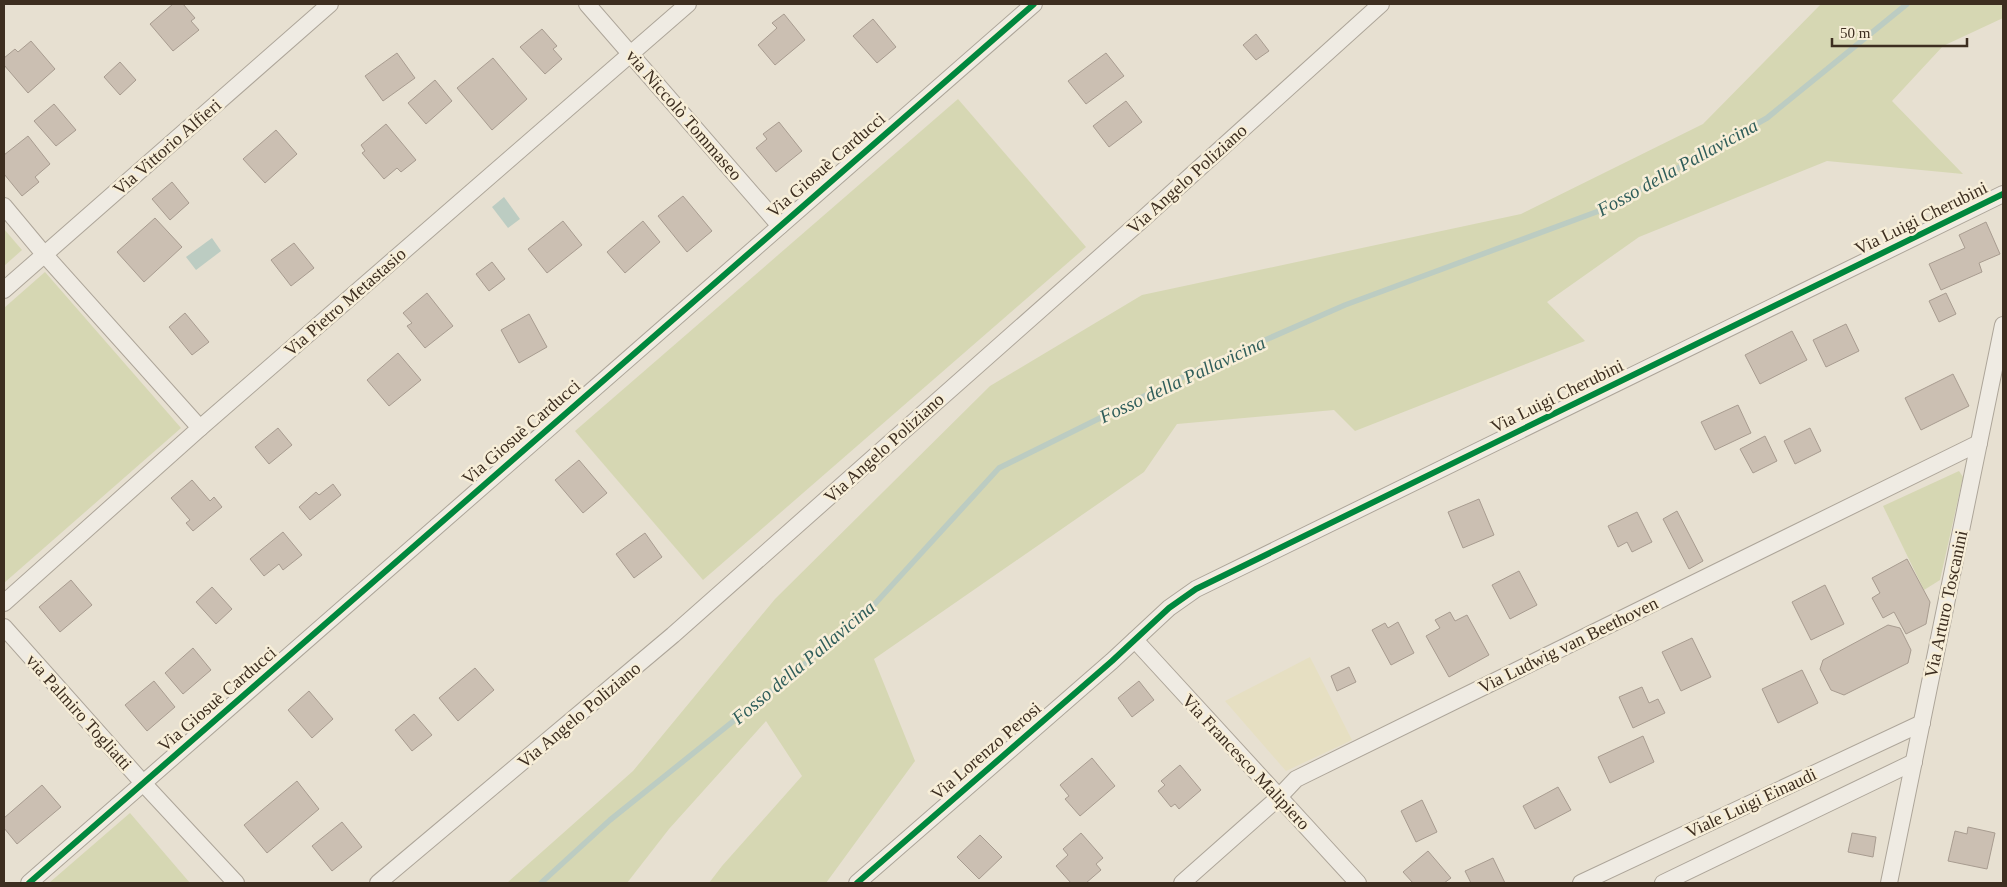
<svg xmlns="http://www.w3.org/2000/svg" width="2007" height="887" font-family="Georgia,serif">
<style>
.farmland{fill:#e6dfc2}
.green{fill:#d6d7b3}
.water{fill:#bcccc2}
.lines{fill:none;stroke-linecap:round;stroke-linejoin:round}
.stream{stroke:#bcccc2;stroke-width:5.5}
.building{fill:#cbbfb2;stroke:#a89c90}
.street-casing{stroke:#ada599;stroke-width:18}
.street{stroke:#efebe3;stroke-width:16}
.cycleway-casing{stroke:#f7eed8;stroke-width:9}
.cycleway{stroke:#00873e;stroke-width:6}
.labels{text-anchor:middle;stroke-width:5;stroke-linejoin:round;paint-order:stroke}
.street-label{font-size:18px;fill:#3d2e20;stroke:#f7eed8}
.water-label{font-size:19px;font-style:italic;fill:#2f5d5a;stroke:#f7eed8}
</style>
<rect width="100%" height="100%" fill="#e7e0d1"/>
<polygon class="farmland" points="1310,657 1352,740 1286,771 1225,701"/>
<g class="green">
<polygon points="1821,4 2003,4 2003,18 1943,46 1892,101 1963,174 1827,161 1639,237 1547,302 1585,341 1355,431 1334,410 1177,424 1144,472 874,659 915,761 826,883 709,883 722,866 802,776 766,721 669,829 627,883 507,883 633,771 775,599 990,386 1142,295 1521,214 1703,124"/>
<polygon points="958,99 1086,247 703,580 575,431"/>
<polygon points="4,229 22,250 4,266"/>
<polygon points="45,272 181,428 4,583 4,308"/>
<polygon points="1959,471 1963,477 1940,580 1924,590 1883,506"/>
<polygon points="130,813 190,883 49,883"/>
</g>
<g class="water">
<polygon points="504,197 520,219 508,228 492,207"/>
<polygon points="212,238 221,251 196,270 186,257"/>
</g>
<g class="lines">
<polyline class="stream" points="541,883 610,820 862,618 999,468 1199,369 1345,305 1607,208 1767,118 1907,4"/>
</g>
<g class="building">
<polygon points="173,4 183,4 195,18 191,21 199,30 173,51 150,24"/>
<polygon points="784,14 805,40 775,65 758,45 777,28 772,23"/>
<polygon points="873,19 896,47 877,63 853,36"/>
<polygon points="542,29 557,46 553,49 562,59 545,74 520,47"/>
<polygon points="1256,34 1269,51 1256,60 1243,45"/>
<polygon points="31,41 55,69 28,93 4,65 4,58 15,49 18,52"/>
<polygon points="397,53 415,78 383,101 365,76"/>
<polygon points="1106,53 1124,76 1086,104 1068,81"/>
<polygon points="493,58 527,99 492,130 457,88"/>
<polygon points="120,62 136,80 120,95 104,77"/>
<polygon points="435,80 452,101 426,124 408,103"/>
<polygon points="1126,101 1142,122 1109,147 1093,126"/>
<polygon points="54,104 76,130 56,146 34,121"/>
<polygon points="779,122 802,151 776,172 756,148 767,139 763,134"/>
<polygon points="386,124 416,160 401,172 397,168 384,179 362,153 365,151 361,145"/>
<polygon points="276,130 297,154 265,183 243,159"/>
<polygon points="28,136 50,164 35,177 39,182 22,196 4,174 4,155"/>
<polygon points="172,182 189,203 170,220 152,199"/>
<polygon points="683,196 712,231 687,252 658,216"/>
<polygon points="155,218 182,247 144,282 117,252"/>
<polygon points="563,221 582,245 547,273 528,249"/>
<polygon points="643,221 660,242 625,273 607,252"/>
<polygon points="1986,222 2000,254 1979,263 1982,272 1941,290 1929,264 1965,248 1959,235"/>
<polygon points="294,243 314,268 291,286 271,260"/>
<polygon points="492,262 505,279 489,291 476,274"/>
<polygon points="427,293 453,326 425,348 407,326 412,323 403,313"/>
<polygon points="1946,293 1956,314 1939,322 1929,301"/>
<polygon points="185,313 209,342 192,355 169,327"/>
<polygon points="529,314 547,347 519,363 501,330"/>
<polygon points="1846,324 1859,351 1826,367 1813,340"/>
<polygon points="1792,331 1807,360 1760,384 1745,355"/>
<polygon points="398,353 421,380 389,406 367,380"/>
<polygon points="1953,374 1969,406 1921,430 1905,398"/>
<polygon points="1738,405 1751,433 1715,450 1701,422"/>
<polygon points="278,428 292,445 269,464 255,447"/>
<polygon points="1810,428 1821,451 1795,464 1784,441"/>
<polygon points="1765,436 1777,461 1753,473 1740,449"/>
<polygon points="579,460 607,493 583,513 555,480"/>
<polygon points="192,480 210,501 214,497 222,507 193,531 186,523 190,520 171,498"/>
<polygon points="333,484 341,495 310,520 299,507 316,492 319,495"/>
<polygon points="1479,499 1494,535 1463,548 1448,512"/>
<polygon points="1677,511 1703,561 1689,569 1663,519"/>
<polygon points="1637,512 1652,542 1632,552 1627,542 1618,547 1608,526"/>
<polygon points="283,532 302,555 283,570 279,564 264,576 250,559"/>
<polygon points="645,533 662,557 634,578 616,554"/>
<polygon points="1907,559 1930,602 1926,624 1906,634 1894,612 1883,618 1872,598 1880,593 1872,578"/>
<polygon points="1519,571 1537,605 1510,619 1492,585"/>
<polygon points="71,580 92,605 60,632 39,607"/>
<polygon points="1825,585 1844,624 1811,640 1792,602"/>
<polygon points="212,587 232,609 216,624 196,602"/>
<polygon points="1450,612 1455,621 1467,615 1489,655 1449,677 1426,636 1440,628 1435,620"/>
<polygon points="1398,622 1414,653 1391,665 1372,630 1385,623 1388,628"/>
<polygon points="1888,625 1900,628 1911,650 1908,663 1844,695 1831,690 1820,669 1823,660"/>
<polygon points="1692,638 1711,677 1681,691 1662,652"/>
<polygon points="193,648 211,670 183,694 165,673"/>
<polygon points="1349,667 1356,682 1337,691 1331,676"/>
<polygon points="475,668 494,690 458,721 439,698"/>
<polygon points="1802,670 1818,703 1778,723 1762,689"/>
<polygon points="154,681 175,707 147,731 125,705"/>
<polygon points="1139,681 1154,700 1132,717 1118,698"/>
<polygon points="1642,687 1649,703 1658,699 1665,713 1633,728 1619,697"/>
<polygon points="309,691 333,719 312,738 288,710"/>
<polygon points="414,714 432,735 412,751 395,730"/>
<polygon points="1643,736 1654,762 1610,783 1598,757"/>
<polygon points="1092,758 1115,786 1080,816 1065,799 1069,796 1060,785"/>
<polygon points="1180,765 1201,790 1179,809 1175,804 1171,807 1158,791 1165,785 1161,781"/>
<polygon points="297,781 319,809 267,853 244,825"/>
<polygon points="42,785 61,807 17,844 4,828 4,818"/>
<polygon points="1558,787 1571,810 1535,829 1523,806"/>
<polygon points="1422,800 1437,832 1416,842 1401,811"/>
<polygon points="342,822 362,847 332,871 312,846"/>
<polygon points="1968,827 1995,833 1987,869 1948,861 1955,831 1967,834"/>
<polygon points="1081,833 1103,858 1096,864 1101,870 1086,883 1071,883 1056,866 1068,855 1063,849"/>
<polygon points="1852,833 1876,837 1873,857 1848,852"/>
<polygon points="980,835 1002,857 979,879 957,857"/>
<polygon points="1428,851 1451,878 1444,883 1413,883 1403,872"/>
<polygon points="1493,858 1505,883 1471,883 1465,871"/>
</g>
<g class="lines">
<g class="street-casing">
<g id="street">
<polyline points="587,4 780,226"/>
<polyline points="4,206 44,254 200,428"/>
<polyline points="4,290 330,4"/>
<polyline points="4,603 200,428 688,4"/>
<polyline points="4,627 143,783 236,883"/>
<polyline points="1135,640 1358,883"/>
<polyline points="29,883 1034,4"/>
<polyline points="378,883 673,635 1144,218 1381,4"/>
<polyline points="857,883 1112,661 1169,608 1196,589 2003,194"/>
<polyline points="1182,883 1278,798 1296,779 1979,443"/>
<polyline points="1581,883 1922,723"/>
<polyline points="1663,883 1914,762"/>
<polyline points="1889,883 2003,325"/>
</g>
</g>
<use href="#street" class="street"/>
<g class="cycleway-casing">
<g id="cycleway">
<polyline points="29,883 1034,4"/>
<polyline points="857,883 1112,661 1169,608 1196,589 2003,194"/>
</g>
</g>
<use href="#cycleway" class="cycleway"/>
</g>
<g class="labels">
<g class="street-label">
<text transform="translate(684 115) rotate(49)" y="6">via Niccolò Tommaseo</text>
<text transform="translate(167 147) rotate(-41)" y="6">Via Vittorio Alfieri</text>
<text transform="translate(826 165) rotate(-41)" y="6">Via Giosuè Carducci</text>
<text transform="translate(1187 179) rotate(-42)" y="6">Via Angelo Poliziano</text>
<text transform="translate(1921 218) rotate(-26)" y="6">Via Luigi Cherubini</text>
<text transform="translate(345 302) rotate(-41)" y="6">Via Pietro Metastasio</text>
<text transform="translate(1557 396) rotate(-26)" y="6">Via Luigi Cherubini</text>
<text transform="translate(521 432) rotate(-41)" y="6">Via Giosuè Carducci</text>
<text transform="translate(884 448) rotate(-42)" y="6">Via Angelo Poliziano</text>
<text transform="translate(1946 604) rotate(-78)" y="6">Via Arturo Toscanini</text>
<text transform="translate(1568 645) rotate(-26)" y="6">Via Ludwig van Beethoven</text>
<text transform="translate(217 699) rotate(-41)" y="6">Via Giosuè Carducci</text>
<text transform="translate(79 712) rotate(48)" y="6">via Palmiro Togliatti</text>
<text transform="translate(579 715) rotate(-40)" y="6">Via Angelo Poliziano</text>
<text transform="translate(986 751) rotate(-41)" y="6">Via Lorenzo Perosi</text>
<text transform="translate(1246 762) rotate(47)" y="6">Via Francesco Malipiero</text>
<text transform="translate(1751 803) rotate(-25)" y="6">Viale Luigi Einaudi</text>
</g>
<g class="water-label">
<text transform="translate(1677 167) rotate(-29)" y="7">Fosso della Pallavicina</text>
<text transform="translate(1182 379) rotate(-25)" y="7">Fosso della Pallavicina</text>
<text transform="translate(803 662) rotate(-40)" y="7">Fosso della Pallavicina</text>
</g>
</g>
<rect width="2007" height="887" fill="none" stroke="#3d2e20" stroke-width="10"/>
<path d="M1832 38v8h135v-8" fill="none" stroke="#3d2e20" stroke-width="2.5"/>
<text x="1840" y="38" font-size="15" fill="#3d2e20" stroke="#f7eed8" stroke-width="4" paint-order="stroke">50 m</text>
</svg>
